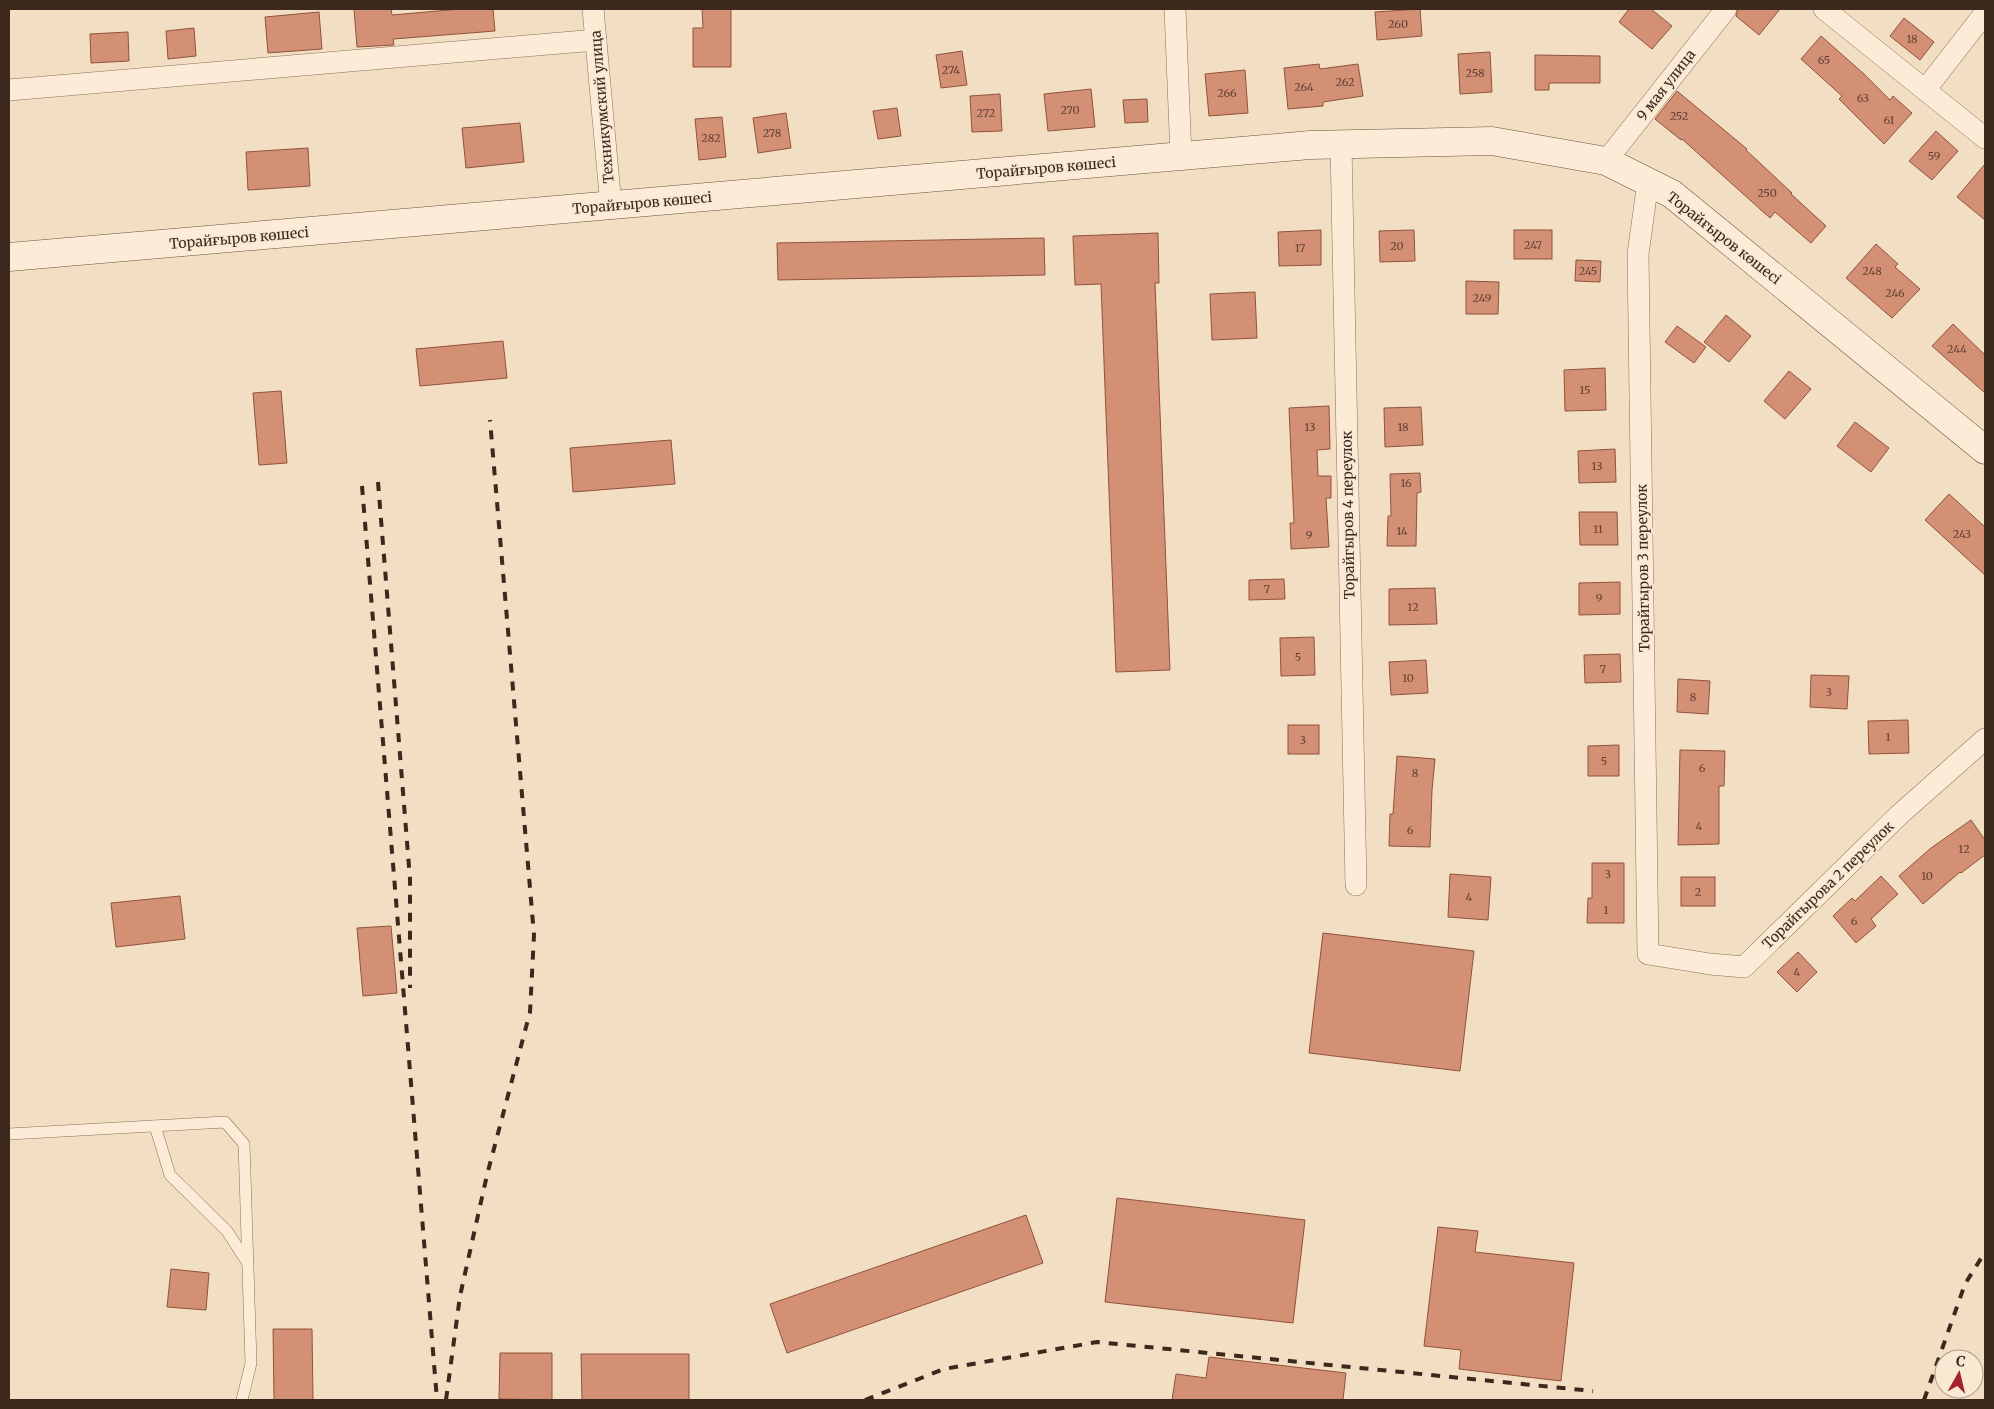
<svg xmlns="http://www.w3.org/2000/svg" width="1994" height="1409" font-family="Merriweather,serif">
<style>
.building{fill:#d49075;stroke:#90523b}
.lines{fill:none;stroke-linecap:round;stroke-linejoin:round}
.lane-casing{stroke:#8f6e57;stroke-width:12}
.street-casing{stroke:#8f6e57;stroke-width:22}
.secondary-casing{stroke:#714f3a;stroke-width:29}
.lane{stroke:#fcecd7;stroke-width:11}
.street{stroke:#fcecd7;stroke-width:21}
.secondary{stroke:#fcecd7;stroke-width:28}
.rail{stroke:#3d281d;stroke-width:4;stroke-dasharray:9 9;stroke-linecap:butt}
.labels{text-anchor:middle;stroke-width:4;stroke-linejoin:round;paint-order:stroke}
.number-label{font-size:11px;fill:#634233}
.street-label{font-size:14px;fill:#3d281d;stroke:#f9e9d3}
</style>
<rect width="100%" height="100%" fill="#f2dec3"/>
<g class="building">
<polygon points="354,9 391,9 392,15 460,9 493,9 495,31 393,39 394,45 357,47"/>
<polygon points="702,9 731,9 731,67 693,67 693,28 703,28"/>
<polygon points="1420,9 1422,36 1377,40 1375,12"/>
<polygon points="1629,9 1651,9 1672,26 1652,49 1619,22"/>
<polygon points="1738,9 1780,9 1759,35 1736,16"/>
<polygon points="319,12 322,49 268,53 265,17"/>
<polygon points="1904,18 1934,42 1920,60 1890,36"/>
<polygon points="194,28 196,56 168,59 166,31"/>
<polygon points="128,32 129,61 91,63 90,34"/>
<polygon points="1821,36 1864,74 1890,100 1893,96 1912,113 1884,144 1839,99 1842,96 1801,59"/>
<polygon points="962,51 967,85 941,88 936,55"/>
<polygon points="1490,52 1492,92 1460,94 1458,54"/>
<polygon points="1535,55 1600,56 1600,83 1549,83 1549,90 1535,90"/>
<polygon points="1319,64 1320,69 1358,64 1363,96 1323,102 1323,106 1288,109 1284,68"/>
<polygon points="1245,70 1248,113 1209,116 1205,74"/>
<polygon points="1091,89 1095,127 1048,131 1044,94"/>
<polygon points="1677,91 1747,149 1746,150 1792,193 1791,194 1826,226 1811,243 1775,212 1770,218 1682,139 1681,140 1655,119"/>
<polygon points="1000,94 1002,131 972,132 970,96"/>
<polygon points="1147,99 1148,122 1125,123 1123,100"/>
<polygon points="897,108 901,136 878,139 873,111"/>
<polygon points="786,113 791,148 758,153 753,118"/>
<polygon points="722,117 726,157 699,160 695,119"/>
<polygon points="520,123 524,162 466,168 462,128"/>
<polygon points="1936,131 1958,151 1932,180 1909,161"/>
<polygon points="308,148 310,186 248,190 246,152"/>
<polygon points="1985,164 1985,220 1957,197"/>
<polygon points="1321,230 1321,265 1279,266 1278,232"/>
<polygon points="1414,230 1415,261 1380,262 1379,231"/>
<rect x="1514" y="230" width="38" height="29"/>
<polygon points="1158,233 1159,283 1155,283 1170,670 1116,672 1101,284 1075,285 1073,236"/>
<polygon points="1044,238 1045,275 778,280 777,243"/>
<polygon points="1876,244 1898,264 1895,267 1920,289 1892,318 1846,278"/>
<polygon points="1576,260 1601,261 1600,282 1575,281"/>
<polygon points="1466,281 1499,282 1498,314 1466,314"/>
<polygon points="1255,292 1257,338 1212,340 1210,294"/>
<polygon points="1726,315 1751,336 1729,362 1704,342"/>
<polygon points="1953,324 1985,355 1985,393 1932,346"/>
<polygon points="1677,326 1706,347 1694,363 1665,342"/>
<polygon points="503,341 507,378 420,386 416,349"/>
<polygon points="1605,368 1606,410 1565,411 1564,370"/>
<polygon points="1789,371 1811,389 1785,419 1764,401"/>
<polygon points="281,391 287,463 259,465 253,393"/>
<polygon points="1329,406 1330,449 1317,450 1318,476 1331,476 1331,498 1326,498 1329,547 1291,549 1290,523 1294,523 1289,408"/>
<polygon points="1421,407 1423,445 1385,447 1384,408"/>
<polygon points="1855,422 1889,448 1871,472 1837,446"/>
<polygon points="671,440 675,484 573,492 570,448"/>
<polygon points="1615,449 1616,482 1579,483 1578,451"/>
<polygon points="1420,473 1421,492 1417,493 1416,546 1387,546 1388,516 1391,516 1390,474"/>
<polygon points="1949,494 1985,527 1985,575 1925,520"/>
<polygon points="1579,512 1617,512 1618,545 1580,545"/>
<polygon points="1284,579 1285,599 1249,600 1249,580"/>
<polygon points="1620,582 1620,614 1579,615 1579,583"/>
<polygon points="1435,588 1437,624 1389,625 1389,589"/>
<polygon points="1314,637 1315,675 1281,676 1280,638"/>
<polygon points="1620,654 1621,682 1585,683 1584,655"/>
<polygon points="1426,660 1428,693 1391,695 1389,662"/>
<polygon points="1811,675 1849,676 1847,709 1810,707"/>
<polygon points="1678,679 1710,681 1708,714 1677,712"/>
<polygon points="1908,720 1909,753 1869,754 1868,721"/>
<rect x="1288" y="725" width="31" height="29"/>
<polygon points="1619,745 1619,776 1588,776 1588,746"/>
<polygon points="1680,750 1725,751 1724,786 1719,786 1719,844 1678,845"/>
<polygon points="1397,756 1435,759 1432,790 1430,847 1389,846 1390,814 1393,814"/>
<polygon points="1971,820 1985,840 1985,855 1961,873 1960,872 1923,904 1899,876 1931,848"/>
<polygon points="1592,863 1624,863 1624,923 1587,923 1588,898 1592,898"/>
<polygon points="1450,874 1491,877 1488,920 1448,917"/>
<polygon points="1881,876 1898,894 1871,919 1876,926 1856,943 1833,916 1852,898 1855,901"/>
<rect x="1681" y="877" width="34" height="29"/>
<polygon points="180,896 185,939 116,947 111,903"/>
<polygon points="391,926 397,993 363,996 357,928"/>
<polygon points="1323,933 1474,951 1460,1071 1309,1053"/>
<polygon points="1798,952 1817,972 1797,992 1777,972"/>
<polygon points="1117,1198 1305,1220 1293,1323 1105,1302"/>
<polygon points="1026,1215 1043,1263 787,1353 770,1304"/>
<polygon points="1438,1227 1478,1231 1475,1252 1574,1263 1561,1381 1459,1369 1461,1350 1424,1346"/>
<polygon points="171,1269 209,1273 206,1310 167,1307"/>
<polygon points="273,1329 312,1329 313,1400 274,1400"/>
<polygon points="500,1353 552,1353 552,1400 499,1399"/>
<polygon points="581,1354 689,1354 689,1400 582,1400"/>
<polygon points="1209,1357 1346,1373 1343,1400 1172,1400 1176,1374 1206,1378"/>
</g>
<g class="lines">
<g class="lane-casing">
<g id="lane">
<polyline points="155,1126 170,1175 227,1231 247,1262"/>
<polyline points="9,1134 225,1122 244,1144 251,1363 242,1400"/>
</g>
</g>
<g class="street-casing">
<g id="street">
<polyline points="593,9 611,206"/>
<polyline points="1175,9 1181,157"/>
<polyline points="1824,9 1985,138"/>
<polyline points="9,90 596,40"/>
<polyline points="1925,90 1985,13"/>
<polyline points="1341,145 1356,885"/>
<polyline points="1606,161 1726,9"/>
<polyline points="1648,182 1638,254 1648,954 1710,964 1744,967 1899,815 1985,739"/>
</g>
</g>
<g class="secondary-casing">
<polyline id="secondary" points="9,257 1310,145 1492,141 1606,161 1672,194 1985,450"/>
</g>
<use href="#lane" class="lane"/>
<use href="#street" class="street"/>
<use href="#secondary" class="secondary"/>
<g class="rail">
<polyline points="378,482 410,879 410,988"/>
<polyline points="362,486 437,1400"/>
<polyline points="446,1400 460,1296 487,1175 530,1012 534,935 490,420"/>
<polyline points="865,1400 944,1369 1097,1342 1593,1391"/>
<polyline points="1924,1400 1965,1284 1985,1252"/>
</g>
</g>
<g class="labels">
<g class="number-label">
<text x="1398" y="28">260</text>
<text x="1912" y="43">18</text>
<text x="1824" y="64">65</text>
<text x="951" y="74">274</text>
<text x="1475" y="77">258</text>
<text x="1345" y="86">262</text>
<text x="1304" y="91">264</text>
<text x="1227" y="97">266</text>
<text x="1863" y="102">63</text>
<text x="1070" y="114">270</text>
<text x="986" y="117">272</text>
<text x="1679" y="120">252</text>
<text x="1889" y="124">61</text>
<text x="772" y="137">278</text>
<text x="711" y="142">282</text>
<text x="1934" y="160">59</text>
<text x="1767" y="197">250</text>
<text x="1533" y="249">247</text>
<text x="1397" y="250">20</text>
<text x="1300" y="252">17</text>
<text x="1588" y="275">245</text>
<text x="1872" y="275">248</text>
<text x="1895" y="297">246</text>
<text x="1482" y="302">249</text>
<text x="1957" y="353">244</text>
<text x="1585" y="394">15</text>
<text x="1310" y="431">13</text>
<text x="1403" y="431">18</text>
<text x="1597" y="470">13</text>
<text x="1406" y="487">16</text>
<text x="1598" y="533">11</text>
<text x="1402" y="535">14</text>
<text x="1962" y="538">243</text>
<text x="1309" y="539">9</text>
<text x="1267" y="593">7</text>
<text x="1599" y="602">9</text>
<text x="1413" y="611">12</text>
<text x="1298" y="661">5</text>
<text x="1603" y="673">7</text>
<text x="1408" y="682">10</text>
<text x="1829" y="696">3</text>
<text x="1693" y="701">8</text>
<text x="1888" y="741">1</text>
<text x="1303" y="744">3</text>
<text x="1604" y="765">5</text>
<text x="1702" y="772">6</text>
<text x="1415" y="777">8</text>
<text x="1699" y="830">4</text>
<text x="1410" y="834">6</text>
<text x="1964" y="853">12</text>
<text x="1608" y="878">3</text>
<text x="1927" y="880">10</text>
<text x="1698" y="896">2</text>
<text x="1469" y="901">4</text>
<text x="1606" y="914">1</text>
<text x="1854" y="925">6</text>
<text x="1797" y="976">4</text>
</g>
<g class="street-label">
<text transform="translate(1666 85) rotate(-52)" y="5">9 мая улица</text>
<text transform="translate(602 107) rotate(-95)" y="5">Техникумский улица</text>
<text transform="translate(1046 168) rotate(-5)" y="5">Торайғыров көшесі</text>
<text transform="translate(642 203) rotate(-5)" y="5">Торайғыров көшесі</text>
<text transform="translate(239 238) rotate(-5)" y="5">Торайғыров көшесі</text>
<text transform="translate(1724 238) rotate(38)" y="5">Торайғыров көшесі</text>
<text transform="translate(1348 515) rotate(-91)" y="5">Торайгыров 4 переулок</text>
<text transform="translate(1643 568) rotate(-91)" y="5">Торайгыров 3 переулок</text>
<text transform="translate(1828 885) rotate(-44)" y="5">Торайгырова 2 переулок</text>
</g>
</g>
<rect width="1994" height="1409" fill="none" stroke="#3d281d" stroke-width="20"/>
<g transform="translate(1959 1374) rotate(8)"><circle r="24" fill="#f9e9d3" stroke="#ae9c8a"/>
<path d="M0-4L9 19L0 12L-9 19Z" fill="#a42132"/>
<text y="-8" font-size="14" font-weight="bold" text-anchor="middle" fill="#3d281d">С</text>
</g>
</svg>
